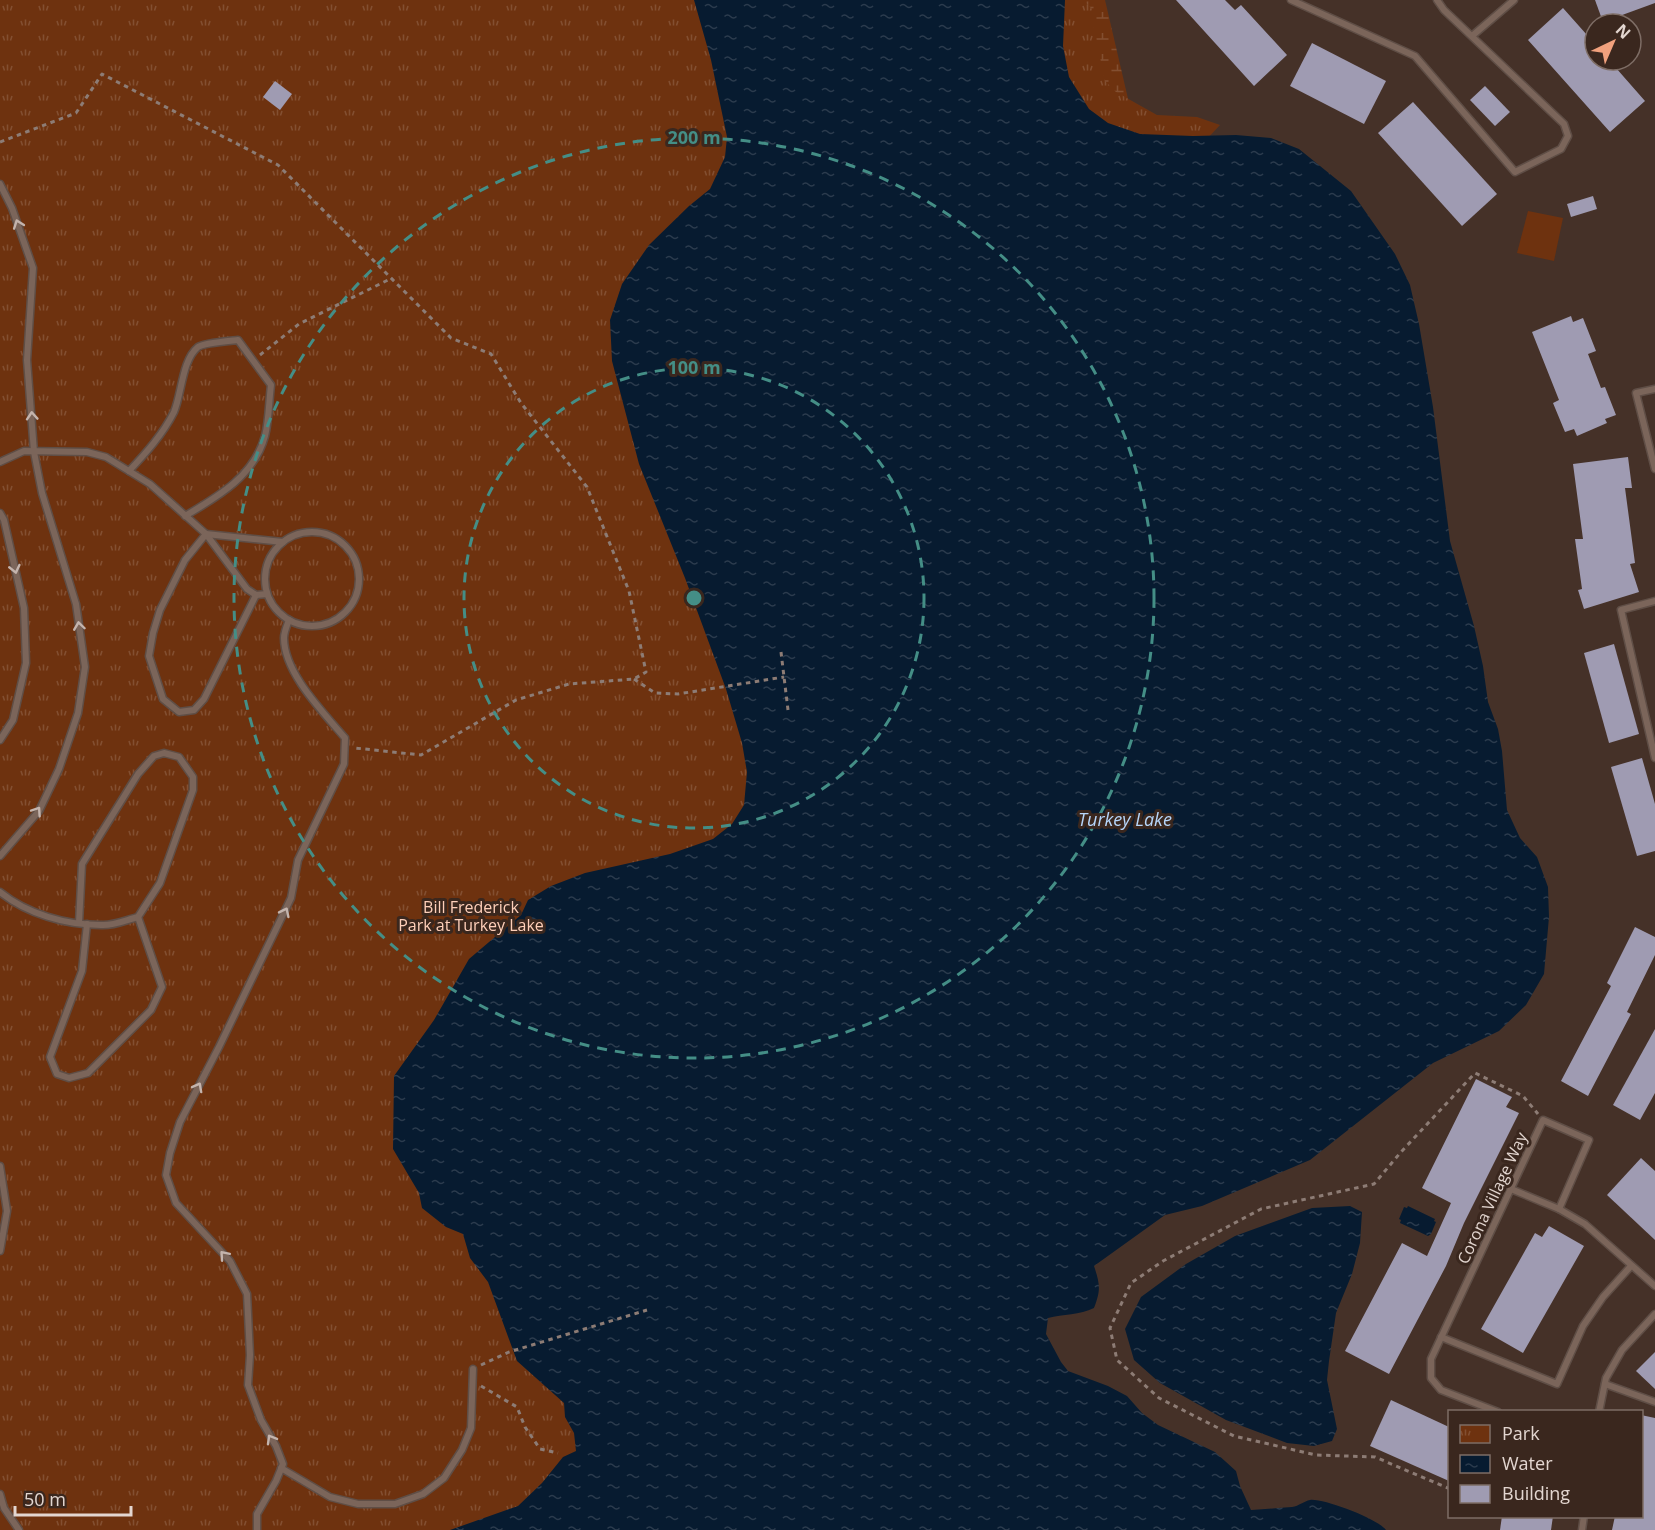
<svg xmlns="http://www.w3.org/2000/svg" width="1655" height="1530" font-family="'Open Sans',sans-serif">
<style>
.wetland{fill:url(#wetland-marsh)}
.park{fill:url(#park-tufts)}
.pitch{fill:#6e320f}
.water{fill:url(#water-ripples)}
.building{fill:#9f9bb2}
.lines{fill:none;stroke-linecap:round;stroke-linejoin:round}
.lane-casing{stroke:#5f4e46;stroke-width:9}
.path{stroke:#8d7c75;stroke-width:3;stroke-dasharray:4.5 4.5;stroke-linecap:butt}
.lane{stroke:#7b655a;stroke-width:6}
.oneway{stroke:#c4b4ad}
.ring{fill:none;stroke:#448e86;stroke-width:3;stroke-dasharray:10 8}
.labels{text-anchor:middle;stroke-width:6;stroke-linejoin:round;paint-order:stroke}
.park-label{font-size:16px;fill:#fecfb9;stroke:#3a271e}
.street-label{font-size:16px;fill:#e3d6d0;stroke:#3a271e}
.water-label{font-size:18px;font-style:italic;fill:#b6d6fa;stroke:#3a271e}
.centre{fill:#448e86;stroke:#3a271e;stroke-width:3}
.ring-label{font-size:18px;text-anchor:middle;font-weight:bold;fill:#448e86;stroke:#3a271e;stroke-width:6;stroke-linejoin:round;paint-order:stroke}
</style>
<defs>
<pattern id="wetland-marsh" width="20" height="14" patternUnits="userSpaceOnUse" patternTransform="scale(1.5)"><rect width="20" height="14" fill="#6e320f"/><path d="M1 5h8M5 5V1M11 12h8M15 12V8" fill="none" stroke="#834f31"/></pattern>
<pattern id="park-tufts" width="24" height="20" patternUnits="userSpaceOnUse" patternTransform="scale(1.5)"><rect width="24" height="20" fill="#6e320f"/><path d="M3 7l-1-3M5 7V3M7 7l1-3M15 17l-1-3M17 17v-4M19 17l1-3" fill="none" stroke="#834f31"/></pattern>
<pattern id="water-ripples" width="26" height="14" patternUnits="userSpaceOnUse" patternTransform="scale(1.5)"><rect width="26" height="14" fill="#071b30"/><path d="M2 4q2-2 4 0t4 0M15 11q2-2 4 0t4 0" fill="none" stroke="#2b3b4d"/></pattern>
</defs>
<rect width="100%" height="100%" fill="#453128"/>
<polygon class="wetland" points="1065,0 1105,0 1136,133 1108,123"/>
<polygon class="park" points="0,0 1083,0 1093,10 1092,19 1105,81 1116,92 1157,115 1197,117 1220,125 797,575 1134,899 541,1530 0,1530"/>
<polygon class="pitch" points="1528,211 1563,218 1554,261 1517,253"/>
<g class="water">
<path d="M 694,0 L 1065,0 L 1063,46 L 1069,77 L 1089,109 L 1108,123 L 1140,134 L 1193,136 L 1236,135 L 1271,138 L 1299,149 L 1351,191 L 1395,254 L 1410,285 L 1419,324 L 1433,407 L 1450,541 L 1474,626 L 1483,666 L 1488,702 L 1498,729 L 1502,751 L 1507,810 L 1520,838 L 1537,857 L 1548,887 L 1549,917 L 1544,974 L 1526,1005 L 1499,1031 L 1433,1063 L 1310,1160 L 1202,1206 L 1165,1215 L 1094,1266 C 1100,1284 1101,1290 1094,1308 C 1080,1315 1063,1314 1048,1318 L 1046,1334 L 1061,1362 L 1068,1371 L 1108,1386 L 1127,1396 L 1142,1413 L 1158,1425 L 1215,1452 L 1236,1471 L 1240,1486 L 1251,1510 C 1265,1509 1279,1508 1292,1507 C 1299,1506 1304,1501 1310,1500 C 1323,1498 1378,1519 1386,1530 L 450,1530 L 518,1506 L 542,1483 L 563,1457 L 576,1451 L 574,1433 L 565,1417 L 564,1403 L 517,1361 L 488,1282 L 470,1258 L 463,1234 L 446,1227 L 422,1208 L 419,1193 L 393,1149 L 394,1076 L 434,1020 L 469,959 L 521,915 L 528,900 L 551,886 L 585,873 L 670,854 L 713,839 L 732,824 L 744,805 L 747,772 L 742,743 L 726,689 L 685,578 L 639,464 L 612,361 L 610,320 L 622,284 L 649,245 L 689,206 L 710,189 L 725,157 L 727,137 L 711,60 Z"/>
<polygon points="1350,1206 1362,1212 1360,1243 1352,1274 1336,1313 1329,1361 1327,1380 1337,1429 1332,1441 1314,1446 1287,1443 1226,1420 1160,1383 1134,1360 1125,1329 1141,1297 1186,1264 1235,1236 1312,1208"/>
<polygon points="1408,1206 1435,1219 1434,1221 1436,1222 1431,1234 1428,1236 1400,1223 1401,1220 1399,1219 1404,1207 1407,1208"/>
</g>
<g class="building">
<polygon points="1176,0 1225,0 1235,10 1241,5 1287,55 1254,86"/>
<polygon points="1595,0 1655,0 1655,3 1603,22"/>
<polygon points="1563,8 1595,44 1595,60 1609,60 1645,101 1610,132 1528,40"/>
<polygon points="1312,43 1386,81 1364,124 1290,86"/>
<polygon points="275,81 292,94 280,110 263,97"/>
<polygon points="1485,86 1510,112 1495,126 1470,100"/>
<polygon points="1413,102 1497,194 1462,226 1378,133"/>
<polygon points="1593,196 1597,209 1571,217 1567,204"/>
<polygon points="1571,316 1573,322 1583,318 1596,351 1588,354 1601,388 1605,387 1616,415 1605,419 1607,423 1577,436 1574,429 1565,432 1553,403 1559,400 1532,332"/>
<polygon points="1628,457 1632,488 1625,488 1635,563 1630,564 1639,592 1584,609 1578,590 1582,589 1575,539 1583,539 1573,464"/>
<polygon points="1614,644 1639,734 1609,743 1584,653"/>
<polygon points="1642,758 1655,804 1655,851 1637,856 1611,767"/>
<polygon points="1635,927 1655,937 1655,955 1627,1012 1631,1014 1588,1096 1561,1081 1611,986 1607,983"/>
<polygon points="1655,1029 1655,1093 1640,1120 1613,1105"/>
<polygon points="1476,1079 1512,1097 1506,1107 1519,1113 1464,1223 1446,1266 1389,1374 1345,1351 1402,1243 1427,1256 1451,1203 1422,1188"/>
<polygon points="1641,1158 1655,1171 1655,1240 1607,1195"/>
<polygon points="1549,1226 1584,1246 1523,1353 1481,1329 1535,1233 1542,1237"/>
<polygon points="1655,1352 1655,1389 1636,1371"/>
<polygon points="1391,1400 1449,1427 1449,1481 1370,1446"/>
<polygon points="1641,1415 1655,1418 1655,1530 1612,1530 1615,1516 1641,1516"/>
<polygon points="1502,1516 1553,1516 1551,1530 1500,1530"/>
</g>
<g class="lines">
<g class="lane-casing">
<g id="lane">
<polyline points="1291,0 1415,56 1515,172 1561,149 1568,136 1564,124 1444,10 1437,0"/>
<polyline points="1472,36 1514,0"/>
<polyline points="0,184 12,208 33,268 27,360 34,452 42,493 76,604 85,667 78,713 59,769 39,811 0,856"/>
<polyline points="1655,389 1636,393 1655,469"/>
<polyline points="0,462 24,451 87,452 106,457 150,484 206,534 247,589 256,595 267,594"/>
<path d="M 129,471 C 146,453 163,434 174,412 C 182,393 182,360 198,347 C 203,343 229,341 238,340 L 271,385 C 269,401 269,420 265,436 C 254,476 219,496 185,516"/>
<polyline points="0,513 4,520 24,608 26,663 13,720 0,740"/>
<circle cx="312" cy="579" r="47"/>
<polyline points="256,595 204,699 194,710 179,712 163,699 149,656 153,633 160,610 185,560 206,534 283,542"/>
<polyline points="1655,601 1621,610 1655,758"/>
<path d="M 0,892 C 27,914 66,925 101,925 C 113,926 126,920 138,917 L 160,883 L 193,790 L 193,777 L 179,757 L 164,753 L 154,756 L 138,774 L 82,864 L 79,923"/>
<polyline points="87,924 82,971 50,1057 57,1074 69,1078 88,1073 151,1010 162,987 138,917"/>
<polyline points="0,1166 7,1211 0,1251"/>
<polyline points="1511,1189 1559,1209 1585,1224 1655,1286"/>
<polyline points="1441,1337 1557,1384 1583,1326 1603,1297 1631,1266"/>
<polyline points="1605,1384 1655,1402"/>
<polyline points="1498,1412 1441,1390 1431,1378 1431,1359 1543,1120 1589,1140 1559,1209"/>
<polyline points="1599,1412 1606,1378 1622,1350 1655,1314"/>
<polyline points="281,1468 330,1497 358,1504 395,1504 423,1494 444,1478 462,1450 471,1428 473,1369"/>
<polyline points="0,1494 4,1508 19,1530"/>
<path d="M 257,1530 L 257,1514 L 276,1481 L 283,1464 L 276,1446 L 261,1420 L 248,1385 L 250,1355 L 247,1294 L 230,1261 L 176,1203 L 166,1175 L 170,1153 L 180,1122 L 219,1047 L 291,898 L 298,860 L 344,764 L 345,738 C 323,712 284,673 284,638 C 284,632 287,625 289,620"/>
<polyline points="1582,1530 1584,1516"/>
</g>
</g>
<g class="path">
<polyline points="0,142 76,113 102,74 278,165 451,338 491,354 521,403 587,487 629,591 646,672 634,679 569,684 516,700 421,755 355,748"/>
<polyline points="260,355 299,324 390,279"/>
<polyline points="781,652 788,710"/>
<polyline points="634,679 655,693 678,694 784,677"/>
<polyline points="481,1365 509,1352 647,1310"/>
<polyline points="481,1386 517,1407 525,1427 540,1449 558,1453"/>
<polyline points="1450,1489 1375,1457 1316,1455 1234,1436 1159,1398 1117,1360 1110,1328 1131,1283 1163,1261 1261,1209 1374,1184 1401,1152 1475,1073 1523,1096 1538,1114"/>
</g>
<use href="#lane" class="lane"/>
</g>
<defs><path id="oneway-chevron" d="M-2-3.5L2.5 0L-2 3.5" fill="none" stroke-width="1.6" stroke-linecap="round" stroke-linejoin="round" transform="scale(1.5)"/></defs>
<g class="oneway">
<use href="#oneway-chevron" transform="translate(18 224) rotate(-110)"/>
<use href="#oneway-chevron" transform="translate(32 416) rotate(-94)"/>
<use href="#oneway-chevron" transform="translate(15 569) rotate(77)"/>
<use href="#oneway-chevron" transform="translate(79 626) rotate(-98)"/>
<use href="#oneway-chevron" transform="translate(37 811) rotate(-56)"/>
<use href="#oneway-chevron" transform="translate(285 912) rotate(-64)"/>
<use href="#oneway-chevron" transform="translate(198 1087) rotate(-62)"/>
<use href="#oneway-chevron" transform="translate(224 1255) rotate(-131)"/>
<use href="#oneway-chevron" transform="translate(271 1439) rotate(-120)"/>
</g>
<g class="ring">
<circle cx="694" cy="598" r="230"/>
<circle cx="694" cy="598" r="460"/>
</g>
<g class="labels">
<g class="park-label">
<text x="471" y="913">Bill Frederick<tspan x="471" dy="18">Park at Turkey Lake</tspan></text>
</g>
<g class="street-label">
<text transform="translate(1492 1198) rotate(-65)" y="6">Corona Village Way</text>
</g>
<g class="water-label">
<text x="1125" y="826">Turkey Lake</text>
</g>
</g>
<circle cx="694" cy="598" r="9" class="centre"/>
<g class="ring-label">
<text x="694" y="144">200 m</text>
<text x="694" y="374">100 m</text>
</g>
<rect x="1448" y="1410" width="195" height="108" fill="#3a271e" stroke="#7e6d65" stroke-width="1.5"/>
<rect x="1460" y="1425" width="30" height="18" fill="url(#park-tufts)" stroke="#7e6d65" stroke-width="1.5"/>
<text x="1502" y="1440" font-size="18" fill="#e3d6d0">Park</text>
<rect x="1460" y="1455" width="30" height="18" fill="url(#water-ripples)" stroke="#7e6d65" stroke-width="1.5"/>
<text x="1502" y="1470" font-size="18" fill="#e3d6d0">Water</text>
<rect x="1460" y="1485" width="30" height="18" fill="#9f9bb2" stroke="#7e6d65" stroke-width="1.5"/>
<text x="1502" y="1500" font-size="18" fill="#e3d6d0">Building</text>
<g transform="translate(1613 42) rotate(44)"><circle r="28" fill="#3a271e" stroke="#7e6d65" stroke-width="1.5"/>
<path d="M0-4.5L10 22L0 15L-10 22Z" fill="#f1a17d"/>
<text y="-9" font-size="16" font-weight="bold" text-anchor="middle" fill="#e3d6d0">N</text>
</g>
<path d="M15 1506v9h116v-9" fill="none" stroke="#e3d6d0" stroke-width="3"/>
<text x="24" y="1506" font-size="18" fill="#e3d6d0" stroke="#3a271e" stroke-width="4.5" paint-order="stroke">50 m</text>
</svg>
